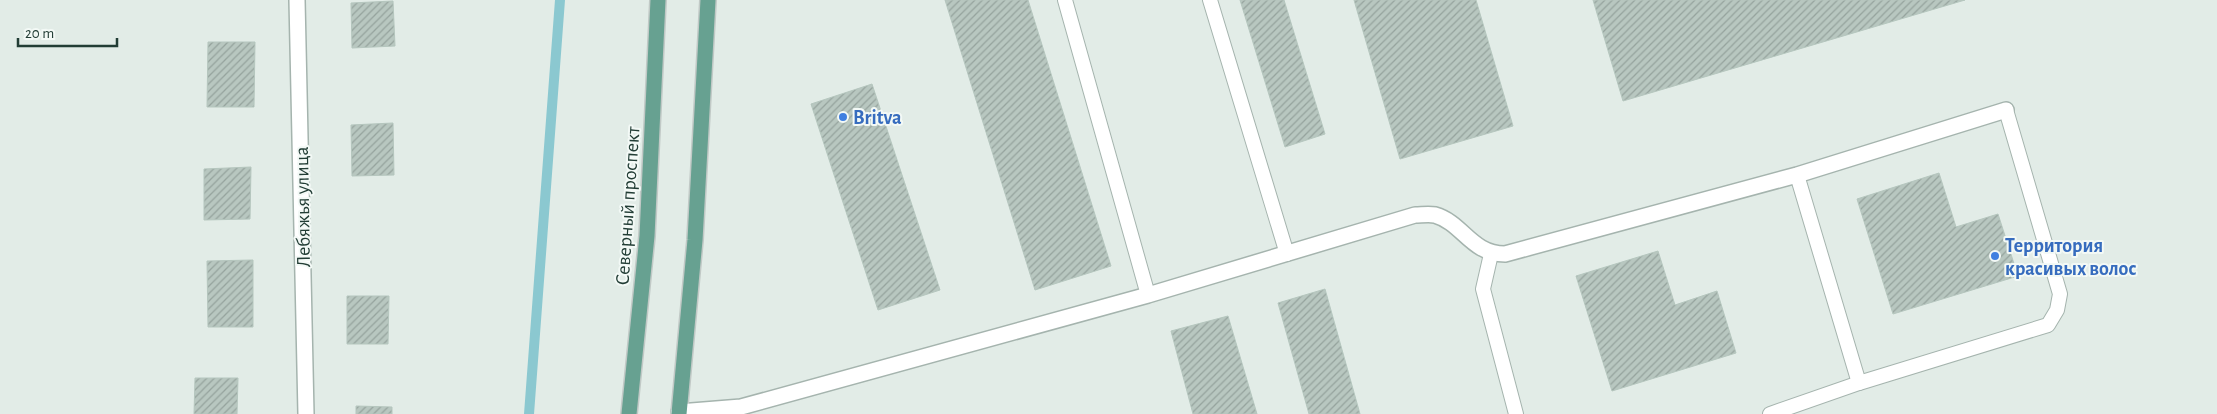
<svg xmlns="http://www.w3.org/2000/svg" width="2217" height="414" font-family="'Alegreya Sans',sans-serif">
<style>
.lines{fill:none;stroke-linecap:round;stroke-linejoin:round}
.stream{stroke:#8bc8d0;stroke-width:10}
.building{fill:url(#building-hatch);stroke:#b5c6be}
.lane-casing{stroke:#a5b4ae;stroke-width:16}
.street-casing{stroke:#a5b4ae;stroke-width:18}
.primary-casing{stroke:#c1c9c6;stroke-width:18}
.lane{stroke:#fff;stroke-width:14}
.street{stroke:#fff;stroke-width:15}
.primary{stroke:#67a191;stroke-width:15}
.shop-dot{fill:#3f7fe0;stroke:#f3f9f6;stroke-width:2}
.labels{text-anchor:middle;stroke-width:4;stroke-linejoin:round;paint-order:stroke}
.shop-label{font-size:20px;font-weight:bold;fill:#366cbe;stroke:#f3f9f6;text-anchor:start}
.street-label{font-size:20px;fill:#223d35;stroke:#f3f9f6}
</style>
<defs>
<pattern id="building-hatch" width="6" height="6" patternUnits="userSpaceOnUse" patternTransform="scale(1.25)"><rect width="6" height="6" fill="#b8c7c0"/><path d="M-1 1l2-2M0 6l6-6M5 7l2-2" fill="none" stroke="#95a39d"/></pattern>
</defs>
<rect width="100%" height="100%" fill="#e2ece7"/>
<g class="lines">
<polyline class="stream" points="529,414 560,0"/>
</g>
<g class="building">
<polygon points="945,0 1028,0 1111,266 1035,290"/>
<polygon points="1240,0 1284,0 1325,134 1285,147"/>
<polygon points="1354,0 1476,0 1513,126 1400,159"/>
<polygon points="1593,0 1965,0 1623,101"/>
<polygon points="393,1 395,46 352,48 351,3"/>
<polygon points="208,42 255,42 254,107 207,107"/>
<polygon points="872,84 940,290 878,310 811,104"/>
<polygon points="393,123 394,175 352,176 351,125"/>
<polygon points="251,167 250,219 204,220 204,169"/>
<polygon points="1939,173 1956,227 1998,214 2018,276 1893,314 1857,199"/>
<polygon points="1658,251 1675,305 1717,291 1736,353 1612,391 1576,276"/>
<polygon points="253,260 253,327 208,327 207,261"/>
<polygon points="1325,289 1360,414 1309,414 1278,303"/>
<polygon points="347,296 389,296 388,344 347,344"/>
<polygon points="1228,316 1257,414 1193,414 1171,331"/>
<polygon points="195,378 238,378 237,414 194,414"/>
<polygon points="356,406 392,407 392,414 356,414"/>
</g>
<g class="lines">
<g class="lane-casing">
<g id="lane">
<polyline points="1065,0 1148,295"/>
<polyline points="1210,0 1287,254"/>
<polyline points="1797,175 1859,383 2048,325 2057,310 2060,294 2006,110"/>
<polyline points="1491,254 1483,289 1516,414"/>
<polyline points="1770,414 1859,383"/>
</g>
</g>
<g class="street-casing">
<g id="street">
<polyline points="297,0 306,414"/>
<path d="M 679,412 L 741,407 L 1148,295 L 1415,215 C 1421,215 1429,214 1435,215 C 1463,223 1471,254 1505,254 L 1797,175 L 2006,110"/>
</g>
</g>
<g class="primary-casing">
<g id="primary">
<polyline points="629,414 647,236 658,0"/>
<polyline points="679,414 695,240 708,0"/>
</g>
</g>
<use href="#lane" class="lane"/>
<use href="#street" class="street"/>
<use href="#primary" class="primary"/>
</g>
<g class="shop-dot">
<circle cx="843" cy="117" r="5"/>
<circle cx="1995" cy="256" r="5"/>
</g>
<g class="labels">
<g class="shop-label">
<text x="853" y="124">Britva</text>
<text x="2005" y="252">Территория<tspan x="2005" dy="23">красивых волос</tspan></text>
</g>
<g class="street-label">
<text transform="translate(627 206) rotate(-86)" y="7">Северный проспект</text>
<text transform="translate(302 207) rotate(-91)" y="7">Лебяжья улица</text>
</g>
</g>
<path d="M18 38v8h99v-8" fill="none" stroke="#223d35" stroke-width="2.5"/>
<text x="25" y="38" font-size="15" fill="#223d35" stroke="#f3f9f6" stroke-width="4" paint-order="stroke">20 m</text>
</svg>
